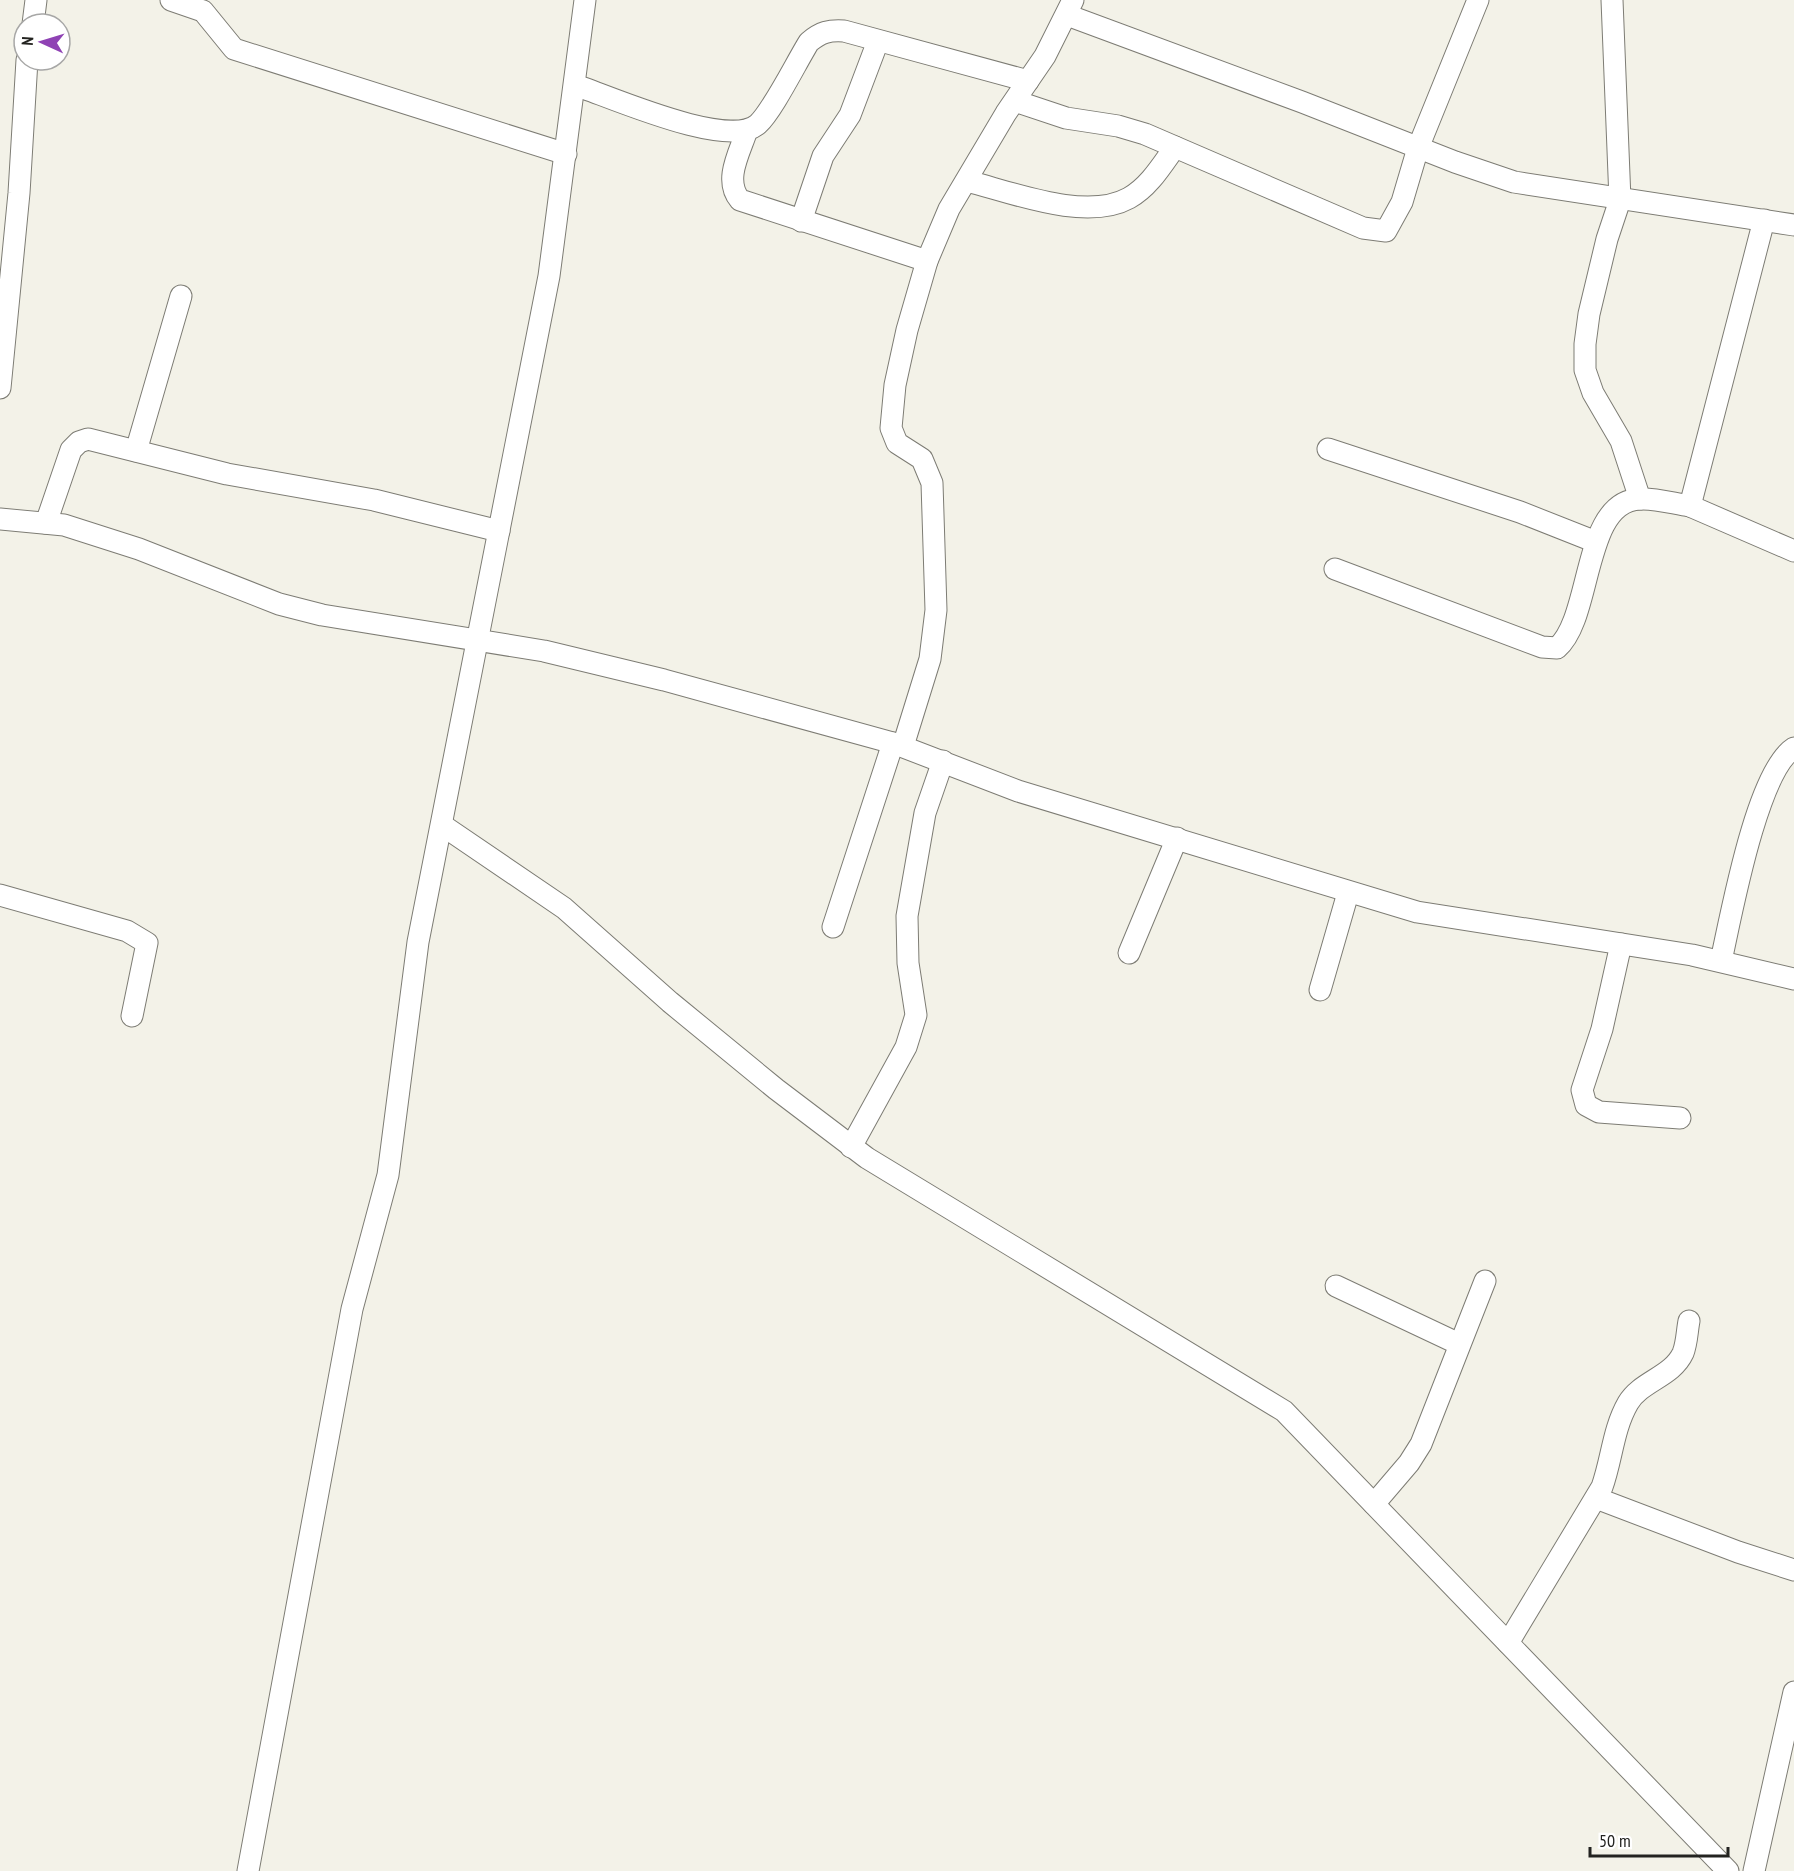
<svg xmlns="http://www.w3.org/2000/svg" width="1794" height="1871" font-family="'PT Sans Narrow',sans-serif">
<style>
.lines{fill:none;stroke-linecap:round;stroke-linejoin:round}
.minor-casing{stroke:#7d7c74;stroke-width:23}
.minor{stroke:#fff;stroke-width:21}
</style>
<rect width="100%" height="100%" fill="#f3f2e8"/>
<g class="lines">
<g class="minor-casing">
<g id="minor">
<polyline points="171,0 203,11 234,49 566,154"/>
<polyline points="1612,0 1620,200 1607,239 1589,314 1585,344 1585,370 1593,393 1621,441 1640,499"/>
<polyline points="1067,15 1302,102 1455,162 1514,182 1794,225"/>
<polyline points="33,24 36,0"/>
<path d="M 575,85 C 611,97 729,150 758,124 C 773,110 797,61 809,42 C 821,32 829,30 844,31 L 1028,81"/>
<polyline points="1015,101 1066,118 1118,126 1145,134 1363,228 1386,231 1402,202 1418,148 1478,0"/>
<path d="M 747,130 C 740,152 723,180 740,200 L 927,261"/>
<path d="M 967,181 C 1011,192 1086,222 1129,198 C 1149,187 1162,165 1175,147"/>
<polyline points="801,221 823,156 850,115 878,41"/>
<polyline points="0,388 19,193 27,60"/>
<polyline points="1328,449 1520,512 1596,542"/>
<polyline points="136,451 181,296"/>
<polyline points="1690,506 1794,551"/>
<polyline points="0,519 64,525 139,549 279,604 322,615 544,651 664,680 893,743 1018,791 1417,912 1692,955 1794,979"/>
<polyline points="46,523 71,450 79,442 88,439 227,474 374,500 499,531"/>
<path d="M 1335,569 L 1542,647 L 1557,648 C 1593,617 1582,501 1640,499 C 1656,498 1675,504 1690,506 L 1764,220"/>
<polyline points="903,746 930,659 936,610 932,483 922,459 897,443 891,428 895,385 907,330 927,261 949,209 1006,113 1045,56 1073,0"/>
<polyline points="442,825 564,908 670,1002 776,1089 867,1158 1284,1411 1728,1871"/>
<polyline points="0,895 127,931 147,943 132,1016"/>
<polyline points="833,927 893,743"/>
<polyline points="1621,944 1602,1029 1582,1090 1586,1105 1599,1112 1680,1118"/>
<polyline points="1129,953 1177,838"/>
<path d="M 1721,961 C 1731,916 1757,771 1794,748"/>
<polyline points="1320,990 1348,893"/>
<polyline points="851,1147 906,1047 916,1015 908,963 907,916 925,813 943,761"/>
<polyline points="1336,1286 1459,1344"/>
<polyline points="1596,1498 1738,1552 1794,1570"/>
<polyline points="1374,1504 1409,1463 1421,1444 1485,1281"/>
<path d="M 1508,1643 L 1602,1487 C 1612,1459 1613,1429 1628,1403 C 1641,1381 1672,1377 1683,1353 C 1687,1343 1687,1331 1689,1321"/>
<polyline points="248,1871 352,1309 388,1175 418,942 549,276 585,0"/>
<polyline points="1754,1871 1794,1692"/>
</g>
</g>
<use href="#minor" class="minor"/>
</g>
<g transform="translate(42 42) rotate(274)"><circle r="28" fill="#ffffff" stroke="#a7a7a6" stroke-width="1.5"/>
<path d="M0-4.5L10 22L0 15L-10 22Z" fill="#8f42b4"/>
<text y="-9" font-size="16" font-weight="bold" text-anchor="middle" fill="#232320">N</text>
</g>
<path d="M1590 1847v9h138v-9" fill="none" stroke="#232320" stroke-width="3"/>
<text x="1599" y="1847" font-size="18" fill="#232320" stroke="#ffffff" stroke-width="4.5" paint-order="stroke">50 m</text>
</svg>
